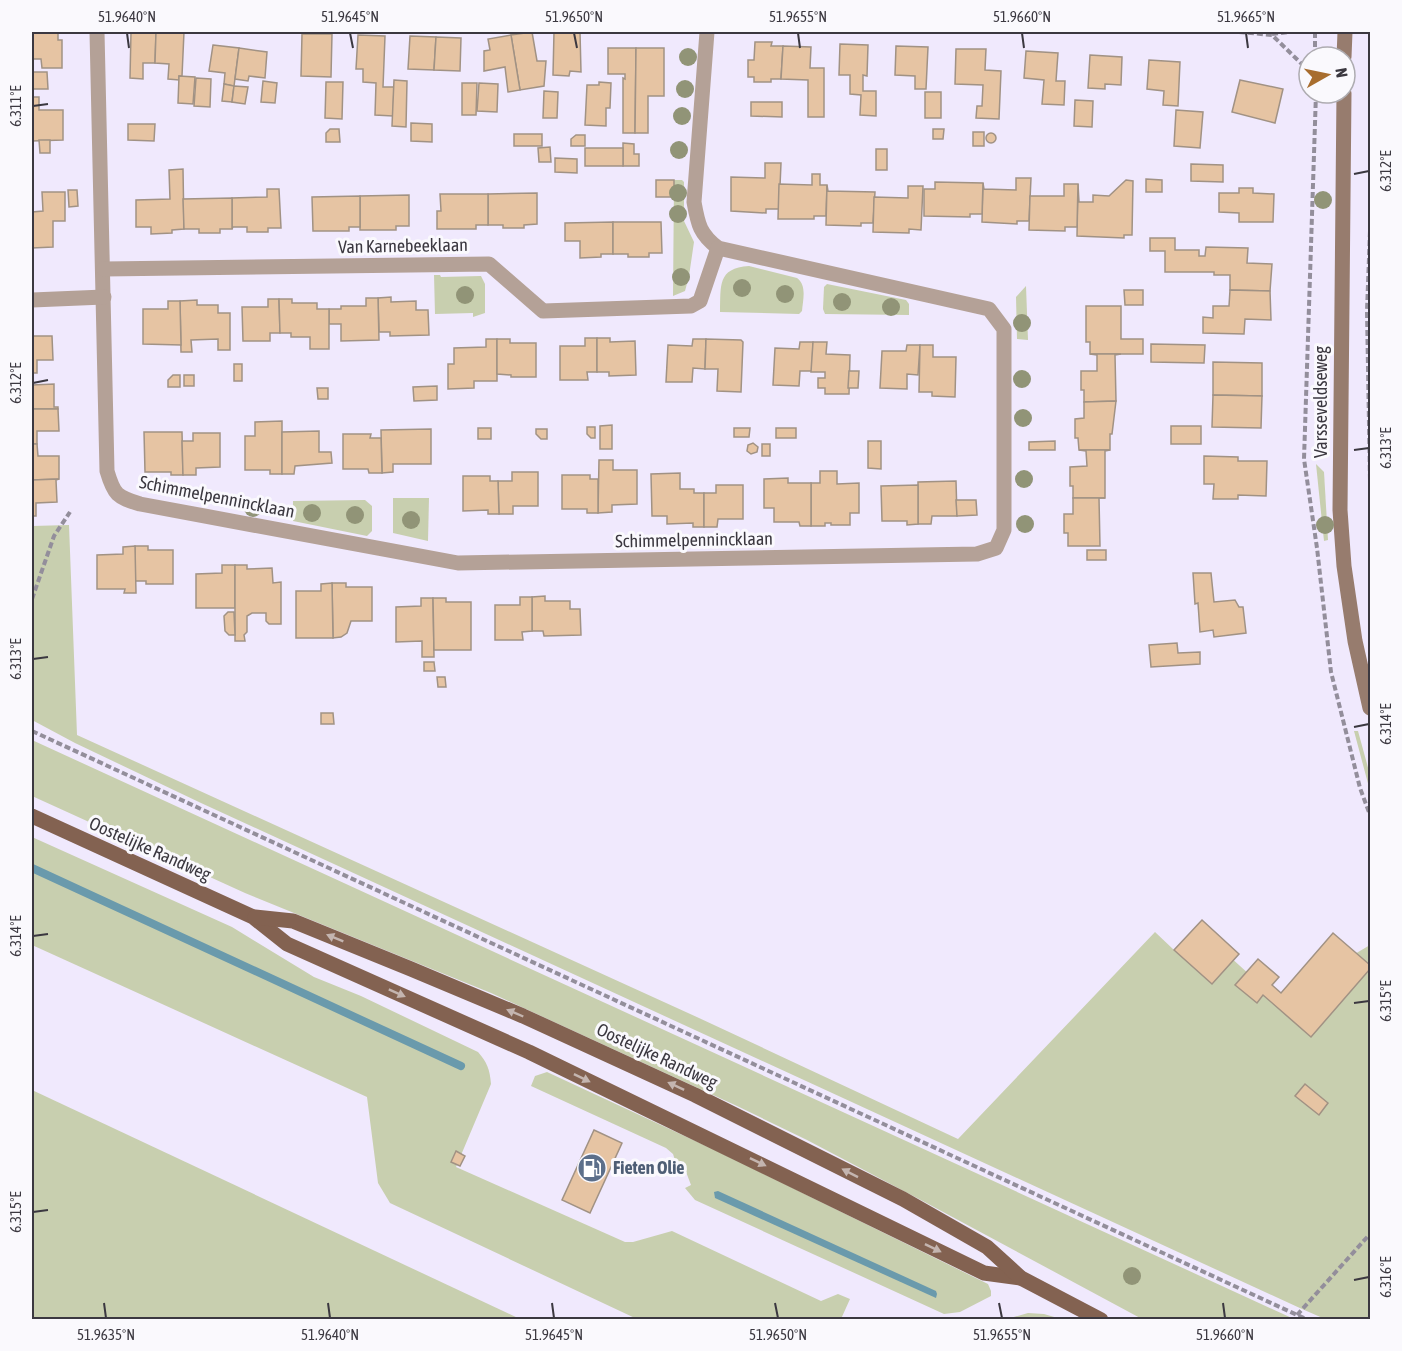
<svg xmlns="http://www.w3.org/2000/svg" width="1402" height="1351" font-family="'Asap Condensed',sans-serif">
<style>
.green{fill:#c8cfaf}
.water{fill:#6a9aac}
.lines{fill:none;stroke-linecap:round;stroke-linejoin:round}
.stream{stroke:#6a9aac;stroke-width:8}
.building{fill:#e6c4a3;stroke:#a19284;stroke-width:1.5}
.path{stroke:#938e9b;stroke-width:4;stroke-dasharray:6 3;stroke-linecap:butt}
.minor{stroke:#b4a197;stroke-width:15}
.secondary{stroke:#977c6e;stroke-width:15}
.primary{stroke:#836251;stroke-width:15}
.tree{fill:#919477}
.oneway{fill:#c4b5b0}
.ticks{fill:none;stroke:#3b3840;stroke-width:2}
.labels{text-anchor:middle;stroke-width:6;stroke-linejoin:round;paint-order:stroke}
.street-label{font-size:18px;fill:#3b3840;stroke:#faf9fd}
.service-label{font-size:18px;font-weight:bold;fill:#4e5e75;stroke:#faf9fd;text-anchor:start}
.neatline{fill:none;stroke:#3b3840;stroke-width:2}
.ticks-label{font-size:15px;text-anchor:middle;fill:#3b3840}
</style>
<rect width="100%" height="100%" fill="#f0e9fd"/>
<g class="green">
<polygon points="674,180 682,180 684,182 684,221 694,242 689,276 685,291 673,296"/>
<path d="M 749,266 L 797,278 C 807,285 803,300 802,311 L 799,314 L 720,312 C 721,286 717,268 749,266 Z"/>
<polygon points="434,275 440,275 441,277 481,276 485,284 485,313 473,317 473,313 435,314"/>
<polygon points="827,284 906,300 909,304 909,315 825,314 823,309 824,287"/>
<polygon points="1026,286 1028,340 1017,339 1016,297"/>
<polygon points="1316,464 1324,472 1328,540 1324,541"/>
<polygon points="393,498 429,498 428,541 393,533"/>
<polygon points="365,500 372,506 372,531 367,536 293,521 293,501"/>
<polygon points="69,525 77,735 699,1018 958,1139 1155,932 1174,950 1218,946 1292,1013 1343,961 1370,945 1370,1319 1325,1319 1302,1309 201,803 75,743 32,720 32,526"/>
<polygon points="1354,731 1358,731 1370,775 1370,791"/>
<polygon points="32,740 1294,1319 1142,1319 919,1199 807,1140 737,1106 491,993 245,893 32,796"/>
<path d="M 32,837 L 232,927 L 314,977 L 361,996 L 478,1052 C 487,1062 490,1070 491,1084 L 456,1167 L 625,1242 L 633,1242 L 672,1231 L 821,1301 L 838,1294 L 850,1299 L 841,1319 L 637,1319 L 390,1203 L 378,1183 L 367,1097 L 32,945 Z"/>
<polygon points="547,1072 719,1152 988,1284 991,1291 991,1296 960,1312 944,1314 695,1200 685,1188 691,1185 683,1164 677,1166 673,1154 666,1148 531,1086 535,1076"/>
<polygon points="32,1090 520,1319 32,1319"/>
<polygon points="1028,1313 1044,1314 1061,1319 1007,1319"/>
</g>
<polygon class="water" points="718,1191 936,1291 937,1294 936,1298 715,1198 714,1192"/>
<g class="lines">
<polyline class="stream" points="32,868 461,1066"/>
</g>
<g class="building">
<polygon points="32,32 58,32 58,40 62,40 62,68 42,68 41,59 32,59"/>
<polygon points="131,32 156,32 155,63 143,63 143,79 130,78"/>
<polygon points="156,32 184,32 182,76 179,76 179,80 168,79 169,64 155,63"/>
<polygon points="532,32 537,61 546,61 544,86 520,90 511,35"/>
<polygon points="554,32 580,32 581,72 570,71 569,76 553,75"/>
<polygon points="302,34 332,34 331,77 301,76"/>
<polygon points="358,35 385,36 383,87 394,87 393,116 375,115 376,83 363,82 363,69 356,69"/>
<polygon points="511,35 520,90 508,92 505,67 484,71 484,51 490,50 488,39"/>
<polygon points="410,36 436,37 434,70 408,69"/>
<polygon points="436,37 461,38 460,71 434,70"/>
<polygon points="755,42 772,42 771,46 783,46 781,79 771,79 771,82 754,82 754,77 748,77 748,60 754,60"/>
<polygon points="840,44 868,45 867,76 863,75 863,91 876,91 876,116 860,115 861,95 850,94 850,75 839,75"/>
<polygon points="213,45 239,48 234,86 224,84 225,73 209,71"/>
<polygon points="783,46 811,47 810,68 824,68 824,117 808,117 808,80 781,79"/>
<polygon points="896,46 928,47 926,89 915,89 915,76 895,75"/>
<polygon points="239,48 267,52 265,78 249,76 248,81 235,79"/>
<polygon points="608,48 636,48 635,133 623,133 623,78 625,79 625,74 608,74"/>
<polygon points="636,48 664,48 664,96 648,96 648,133 635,133"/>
<polygon points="956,49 986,49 985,70 1001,71 999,119 976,118 977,106 982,106 983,85 955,84"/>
<polygon points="1026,51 1058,53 1056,81 1065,81 1064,105 1042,104 1044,80 1024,78"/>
<polygon points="1090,55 1122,57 1121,85 1105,84 1105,89 1088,88"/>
<polygon points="1149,60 1180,62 1178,106 1163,105 1164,91 1147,89"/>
<polygon points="32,72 47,72 48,89 32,89"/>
<polygon points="179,76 195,77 193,104 178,103"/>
<polygon points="196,78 211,79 210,107 194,106"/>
<polygon points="394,80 407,81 406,127 392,126"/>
<polygon points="1240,80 1283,89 1275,123 1232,112"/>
<polygon points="263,81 277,83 275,103 261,102"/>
<polygon points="326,82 343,82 342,119 325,118"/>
<polygon points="599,82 611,83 610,108 606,108 606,126 585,125 587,85 599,85"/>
<polygon points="462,83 477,83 476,115 462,115"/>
<polygon points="479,83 498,84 497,112 477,111"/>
<polygon points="224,84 234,86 232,102 222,101"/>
<polygon points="234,86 248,87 245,104 232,102"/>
<polygon points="544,91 558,92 557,118 543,118"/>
<rect x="925" y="92" width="16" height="26"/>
<polygon points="32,97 39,97 39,110 63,110 63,140 32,141"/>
<polygon points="1075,100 1093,101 1092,127 1074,126"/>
<polygon points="751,102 782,102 782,117 751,116"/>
<polygon points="1176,110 1203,112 1200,148 1174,146"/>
<polygon points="411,123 432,124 432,142 411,141"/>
<polygon points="128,124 155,124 154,141 128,140"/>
<polygon points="330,129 339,129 340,142 326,142 326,133"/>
<polygon points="933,129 944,129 943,139 933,139"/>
<rect x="973" y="132" width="11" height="14"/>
<circle cx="991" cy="138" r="5"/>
<rect x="514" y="134" width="28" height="12"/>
<polygon points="576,135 585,135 585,146 571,146 571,139"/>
<polygon points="39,140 50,140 50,153 40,153"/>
<polygon points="623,143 634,144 634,154 639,154 639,166 623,166"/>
<polygon points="550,147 551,162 539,162 538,148"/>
<rect x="585" y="148" width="38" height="18"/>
<rect x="876" y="149" width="11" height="21"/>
<polygon points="555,158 577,159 577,173 555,172"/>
<polygon points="765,163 781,163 779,209 766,209 766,213 731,211 731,177 765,178"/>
<polygon points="1191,164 1223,165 1223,182 1191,181"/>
<polygon points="183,169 184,229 172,230 172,233 151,234 151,227 136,227 136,200 170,199 169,170"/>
<polygon points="812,174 820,174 820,185 827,185 826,216 814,216 814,219 778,219 779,184 812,185"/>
<polygon points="1016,178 1031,178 1029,221 1017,221 1017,224 982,222 983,183 984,189 1016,190"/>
<polygon points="1146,179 1162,180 1162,192 1146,192"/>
<rect x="656" y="180" width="18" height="17"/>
<polygon points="1126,180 1133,181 1132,235 1124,235 1124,238 1077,236 1078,184 1079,202 1093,202 1093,195 1109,196"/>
<polygon points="935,182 983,183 982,214 970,214 970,217 924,216 924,189 935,189"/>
<polygon points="1064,184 1078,184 1077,227 1065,227 1065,231 1029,230 1030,196 1064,196"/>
<polygon points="827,185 828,191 875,192 873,223 861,223 861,226 826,225"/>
<polygon points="908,186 923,186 921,230 909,229 909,233 873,232 874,197 908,198"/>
<polygon points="1239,188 1253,188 1253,193 1274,194 1273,222 1239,222 1239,213 1219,212 1219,193 1239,193"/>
<polygon points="267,189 279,189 281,228 268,228 268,232 247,232 247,227 233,227 232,229 232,198 267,197"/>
<polygon points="68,190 77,190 78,206 69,207"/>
<polygon points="42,192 65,192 65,221 53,221 53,247 32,248 32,212 43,211"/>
<polygon points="537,193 537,224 524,225 524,228 503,228 503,225 488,225 488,194"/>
<polygon points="440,194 488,194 488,225 476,225 476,229 437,229 437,211 441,211"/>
<polygon points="409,195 409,226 396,226 396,230 360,230 360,196"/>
<polygon points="360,196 360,227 349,227 349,231 313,231 312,197"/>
<polygon points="232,198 232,229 220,229 220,233 199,233 199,229 184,229 183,199"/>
<polygon points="613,222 613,254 601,254 601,257 580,258 580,241 565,241 565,223"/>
<polygon points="613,222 661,222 662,253 649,253 649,257 628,257 628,254 613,254"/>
<polygon points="1150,238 1175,238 1175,250 1199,250 1199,256 1205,256 1206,247 1248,248 1247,263 1272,264 1270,291 1230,290 1230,275 1214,275 1214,272 1165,272 1165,251 1150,251"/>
<polygon points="1124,290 1143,290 1143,305 1125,305"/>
<polygon points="1230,290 1270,291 1271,320 1245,319 1244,334 1203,333 1203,317 1213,318 1213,306 1229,306"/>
<polygon points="391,297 391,302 416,301 416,310 428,310 429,335 390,336 390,332 379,332 378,298"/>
<polygon points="366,298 378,298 379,340 341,341 341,324 329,324 329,309 341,309 341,306 366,306"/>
<polygon points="268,299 279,299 280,333 270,333 270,341 243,341 242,307 268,307"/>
<polygon points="279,299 292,299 292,303 317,303 317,309 329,309 329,349 310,349 310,337 291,337 291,333 280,333"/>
<polygon points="197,300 197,305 218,305 218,313 230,313 230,350 218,350 218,339 191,340 192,352 181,352 180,301"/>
<polygon points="168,301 180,301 181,345 143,344 143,309 168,309"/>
<polygon points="1086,306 1121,306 1121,339 1143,339 1143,354 1090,354 1090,342 1086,342"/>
<polygon points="32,336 52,336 53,360 37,360 37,373 32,373"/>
<polygon points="585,338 597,338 597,372 587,372 588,380 560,380 560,346 585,346"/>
<polygon points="597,338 610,338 610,342 635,341 636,375 609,376 609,372 597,372"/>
<polygon points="486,339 497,339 497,381 474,381 474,388 448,389 448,364 454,364 454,348 486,347"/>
<polygon points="497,339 510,339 510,343 536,343 536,377 511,377 511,375 497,374"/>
<polygon points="693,339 706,339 705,369 693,368 692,382 666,382 668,345 692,346"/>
<polygon points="706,339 741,340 743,342 741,392 717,391 718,369 705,369"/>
<polygon points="800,342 813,342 812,371 800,371 799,386 773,385 775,348 799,349"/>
<polygon points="813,342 827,342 826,354 850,355 849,394 825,394 825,388 818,388 818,378 825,378 825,372 811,372"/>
<polygon points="1151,344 1205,345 1204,363 1151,362"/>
<polygon points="907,345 920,345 918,375 907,374 907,389 880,388 882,351 906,351"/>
<polygon points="920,345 933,345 933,357 956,357 955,397 932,396 932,392 919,392"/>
<polygon points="1090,354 1121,354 1115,355 1116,401 1084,402 1084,390 1081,390 1081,371 1097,371 1097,355"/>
<polygon points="1213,362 1262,363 1262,396 1213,395"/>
<rect x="234" y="364" width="8" height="17"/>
<polygon points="849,371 859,371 858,388 848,388"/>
<polygon points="32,373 32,385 54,384 54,407 58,407 58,409 32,409"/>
<polygon points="173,375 180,375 180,387 168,387 168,380"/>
<rect x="184" y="375" width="10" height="11"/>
<polygon points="437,386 437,400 414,401 413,387"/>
<polygon points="317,388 328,388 328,399 318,399"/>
<polygon points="1213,395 1262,396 1261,428 1212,427"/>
<polygon points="1116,401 1112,434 1110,434 1110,450 1079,450 1078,438 1075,438 1075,419 1084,418 1084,402"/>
<polygon points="32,409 58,409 59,431 37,431 37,444 32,444"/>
<polygon points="282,421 282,474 270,474 270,470 245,470 245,436 255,436 255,422"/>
<polygon points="612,425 612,449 600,449 600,426"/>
<rect x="1171" y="426" width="30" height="18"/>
<polygon points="587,427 595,427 595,438 591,438 587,434"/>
<rect x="478" y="428" width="13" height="11"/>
<polygon points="734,428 750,428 749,437 734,437"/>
<rect x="776" y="428" width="20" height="10"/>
<polygon points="431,429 431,464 393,464 393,472 382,473 381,430"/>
<polygon points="536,429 547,429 547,439 541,439 536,434"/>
<polygon points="319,431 319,452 331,452 332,463 295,466 294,474 282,474 282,432"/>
<polygon points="144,432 182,432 183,475 171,475 171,472 145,472"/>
<polygon points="193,433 220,433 220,467 196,468 196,475 183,475 182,441 193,441"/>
<polygon points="343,434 371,434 370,438 381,438 382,473 369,473 368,469 343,469"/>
<polygon points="868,441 881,441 881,469 868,468"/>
<polygon points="1055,441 1055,450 1029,450 1029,442"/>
<polygon points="753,443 758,447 757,452 751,454 747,451 748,445"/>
<polygon points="32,444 37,444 38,456 59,456 59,479 32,480"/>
<rect x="762" y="444" width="8" height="12"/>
<polygon points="1079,450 1110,450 1105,451 1105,498 1073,498 1073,486 1070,486 1070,467 1087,466 1086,451"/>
<polygon points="1204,456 1238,457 1238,461 1267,461 1266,496 1238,495 1238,499 1213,499 1214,484 1204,484"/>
<polygon points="599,460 613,460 613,470 637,470 637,504 612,505 612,512 598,513"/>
<polygon points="820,471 837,471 837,484 859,483 859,513 850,513 850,525 831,525 831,523 825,523 825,526 811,526 811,483 820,483"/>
<polygon points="512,472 538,472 538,506 513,506 513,514 499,514 498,481 512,481"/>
<polygon points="680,473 680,489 694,489 694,493 704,493 704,527 693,527 693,523 667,524 667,516 652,516 651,474"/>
<polygon points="562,475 590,475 590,479 598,479 598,513 587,513 587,509 562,509"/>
<polygon points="463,476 490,476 490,481 498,481 499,514 488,514 488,510 463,511"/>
<polygon points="788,478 788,483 811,483 811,526 800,526 799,522 774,522 774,508 764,508 764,479"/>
<polygon points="59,479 56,480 57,502 36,503 36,516 32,516 32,480"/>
<polygon points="956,481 957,516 932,516 931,524 918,524 918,482"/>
<polygon points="716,485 743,485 743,519 718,519 717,527 704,527 704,493 716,493"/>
<polygon points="918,485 918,524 907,525 907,521 882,521 881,486"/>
<polygon points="1073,498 1105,498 1099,498 1100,546 1068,546 1068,533 1064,533 1064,514 1073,514"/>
<polygon points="956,500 976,500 977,515 957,516"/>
<polygon points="135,546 148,546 148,550 173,550 173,584 146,584 146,581 135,581"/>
<polygon points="135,546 136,593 124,593 125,589 97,589 97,555 123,554 123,547"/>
<rect x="1087" y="550" width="19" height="10"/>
<polygon points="222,565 235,565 235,608 196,608 196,574 222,573"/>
<polygon points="235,565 247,565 247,569 272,568 273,583 281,582 281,624 269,624 266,621 266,613 252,613 247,616 247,632 244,635 245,641 235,641"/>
<polygon points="1193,573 1211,573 1214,602 1235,600 1239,607 1243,607 1246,633 1214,637 1213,630 1200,632 1198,603 1195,604"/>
<polygon points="332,583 346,583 346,587 372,587 372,621 351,621 347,633 341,637 333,638"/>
<polygon points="332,583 333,638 296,638 296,591 321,591 321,584"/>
<polygon points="545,596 545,601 570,601 570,609 580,609 581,635 544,636 543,631 532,631 532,597"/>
<polygon points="520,597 532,597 532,631 522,632 523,640 495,640 495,605 520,605"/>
<polygon points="421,598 433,598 434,657 422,657 422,641 396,642 396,607 421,606"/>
<polygon points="433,598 446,598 446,602 471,602 471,650 434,650"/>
<polygon points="228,612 234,612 235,635 229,635 225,631 224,616"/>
<polygon points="1177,643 1178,653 1200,652 1200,664 1151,667 1149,645"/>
<polygon points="424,662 434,662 435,671 424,671"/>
<polygon points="437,677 445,677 446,687 438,687"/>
<polygon points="321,713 333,713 334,724 321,724"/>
<polygon points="1202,920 1239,954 1212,984 1174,950"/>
<polygon points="1333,933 1370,965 1370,969 1311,1037 1263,995 1257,1003 1235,985 1258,959 1279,977 1272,985 1281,993"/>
<polygon points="1305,1084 1328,1103 1319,1115 1295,1096"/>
<polygon points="594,1130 622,1143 590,1213 562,1200"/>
<polygon points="456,1151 465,1156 460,1166 451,1162"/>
</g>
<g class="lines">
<g class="path">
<polyline points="1239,32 1272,35 1309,71"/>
<polyline points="1315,32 1315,57"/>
<polyline points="1272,34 1290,32"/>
<polyline points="1316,93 1304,459 1317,548 1331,672 1360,788 1370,815"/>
<polyline points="1370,231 1367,311 1370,480"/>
<polyline points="32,599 54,536 70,512"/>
<polyline points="32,731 1308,1320"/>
<polyline points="1297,1315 1370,1234"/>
</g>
<g class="minor">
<path d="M 97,32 L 107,471 C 114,495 117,497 140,504 L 458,563 L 977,554 L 996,548 L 1004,530 L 1004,329 L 989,309 L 718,248 C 700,234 698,225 694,202 L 707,32"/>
<polyline points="104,269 489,264 543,311 691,306 700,301 718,248"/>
<polyline points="32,300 104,297"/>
</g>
<g class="secondary">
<polyline points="1344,57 1345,32"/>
<polyline points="1344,93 1340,510 1344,566 1355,641 1370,708"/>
</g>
<g class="primary">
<polyline points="32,816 253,917 287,944 529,1052 984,1273 1021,1278"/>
<polyline points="255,917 293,921 411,969 523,1016 695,1095 903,1199 987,1247 1021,1278 1101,1320"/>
</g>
</g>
<g class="tree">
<circle cx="688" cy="57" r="9"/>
<circle cx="685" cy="89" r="9"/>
<circle cx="682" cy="116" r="9"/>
<circle cx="679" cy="150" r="9"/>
<circle cx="678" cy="193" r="9"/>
<circle cx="1323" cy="200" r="9"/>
<circle cx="678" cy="214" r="9"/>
<circle cx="681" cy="277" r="9"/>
<circle cx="742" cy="288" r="9"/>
<circle cx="785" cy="294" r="9"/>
<circle cx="465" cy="295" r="9"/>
<circle cx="842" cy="302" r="9"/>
<circle cx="891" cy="307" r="9"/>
<circle cx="1022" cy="323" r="9"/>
<circle cx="1022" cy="379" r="9"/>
<circle cx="1023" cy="418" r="9"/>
<circle cx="1024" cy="479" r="9"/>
<circle cx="253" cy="508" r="9"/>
<circle cx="312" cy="513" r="9"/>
<circle cx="355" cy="515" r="9"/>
<circle cx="411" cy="520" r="9"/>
<circle cx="1025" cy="524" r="9"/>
<circle cx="1325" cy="525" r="9"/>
<circle cx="1132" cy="1276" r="9"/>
</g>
<defs><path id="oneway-solid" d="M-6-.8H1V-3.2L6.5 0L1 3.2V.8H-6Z" transform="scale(1.5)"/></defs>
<g class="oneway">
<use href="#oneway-solid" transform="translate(335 938) rotate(-158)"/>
<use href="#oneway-solid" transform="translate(397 993) rotate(24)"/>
<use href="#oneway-solid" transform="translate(515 1013) rotate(-157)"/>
<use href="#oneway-solid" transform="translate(582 1078) rotate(26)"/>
<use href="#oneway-solid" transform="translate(676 1086) rotate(-155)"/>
<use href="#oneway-solid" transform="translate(758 1162) rotate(26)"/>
<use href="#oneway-solid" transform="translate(850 1173) rotate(-153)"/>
<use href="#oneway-solid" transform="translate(933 1248) rotate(26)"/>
</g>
<path class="ticks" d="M 127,33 L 129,48M 350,33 L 353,48M 574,33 L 577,48M 798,33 L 800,48M 1022,33 L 1024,48M 1246,33 L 1248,48M 33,106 L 48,104M 1354,174 L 1369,171M 33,383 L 48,380M 1354,450 L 1369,448M 33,659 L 48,657M 1354,727 L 1369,724M 33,936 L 48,934M 1354,1003 L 1369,1001M 33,1212 L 48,1210M 1354,1280 L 1369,1277M 104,1303 L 106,1318M 328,1303 L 330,1318M 552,1303 L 554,1318M 775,1303 L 778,1318M 999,1303 L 1002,1318M 1223,1303 L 1225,1318"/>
<defs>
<g id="fuel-disc" transform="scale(1.5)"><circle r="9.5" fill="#5c6f8a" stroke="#faf9fd"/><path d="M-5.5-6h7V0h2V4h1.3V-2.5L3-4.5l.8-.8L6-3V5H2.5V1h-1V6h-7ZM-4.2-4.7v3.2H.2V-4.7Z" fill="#fff"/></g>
</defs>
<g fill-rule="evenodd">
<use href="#fuel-disc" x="592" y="1168"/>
</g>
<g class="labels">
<g class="street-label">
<text transform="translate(403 246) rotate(-1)" y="6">Van Karnebeeklaan</text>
<text transform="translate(1321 402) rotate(-90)" y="6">Varsseveldseweg</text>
<text transform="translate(217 497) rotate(11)" y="6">Schimmelpennincklaan</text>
<text transform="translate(694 540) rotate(-1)" y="6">Schimmelpennincklaan</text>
<text transform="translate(150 849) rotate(24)" y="6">Oostelijke Randweg</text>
<text transform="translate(657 1056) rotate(25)" y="6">Oostelijke Randweg</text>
</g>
<g class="service-label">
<text x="613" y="1174">Fieten Olie</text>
</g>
</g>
<rect width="1402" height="1351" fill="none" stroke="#faf9fd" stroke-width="66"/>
<g transform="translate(1327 75) rotate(81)"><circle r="28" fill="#faf9fd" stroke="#aeacb1" stroke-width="1.5"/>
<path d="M0-4.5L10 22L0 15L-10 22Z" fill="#a86d2e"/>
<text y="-9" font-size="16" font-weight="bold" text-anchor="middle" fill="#3b3840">N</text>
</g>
<rect x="33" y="33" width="1336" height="1285" class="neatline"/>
<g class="ticks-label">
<text x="127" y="22">51.9640°N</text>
<text x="350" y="22">51.9645°N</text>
<text x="574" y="22">51.9650°N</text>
<text x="798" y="22">51.9655°N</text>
<text x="1022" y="22">51.9660°N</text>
<text x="1246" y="22">51.9665°N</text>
<text transform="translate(16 106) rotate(-90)" y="5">6.311°E</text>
<text transform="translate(1386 171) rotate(-90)" y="5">6.312°E</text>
<text transform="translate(16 383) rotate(-90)" y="5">6.312°E</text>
<text transform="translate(1386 448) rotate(-90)" y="5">6.313°E</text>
<text transform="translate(16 659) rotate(-90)" y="5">6.313°E</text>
<text transform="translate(1386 724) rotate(-90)" y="5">6.314°E</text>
<text transform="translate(16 936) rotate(-90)" y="5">6.314°E</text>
<text transform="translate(1386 1001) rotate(-90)" y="5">6.315°E</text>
<text transform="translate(16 1212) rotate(-90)" y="5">6.315°E</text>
<text transform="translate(1386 1277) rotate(-90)" y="5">6.316°E</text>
<text x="106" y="1340">51.9635°N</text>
<text x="330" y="1340">51.9640°N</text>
<text x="554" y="1340">51.9645°N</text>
<text x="778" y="1340">51.9650°N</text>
<text x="1002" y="1340">51.9655°N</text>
<text x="1225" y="1340">51.9660°N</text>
</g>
</svg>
